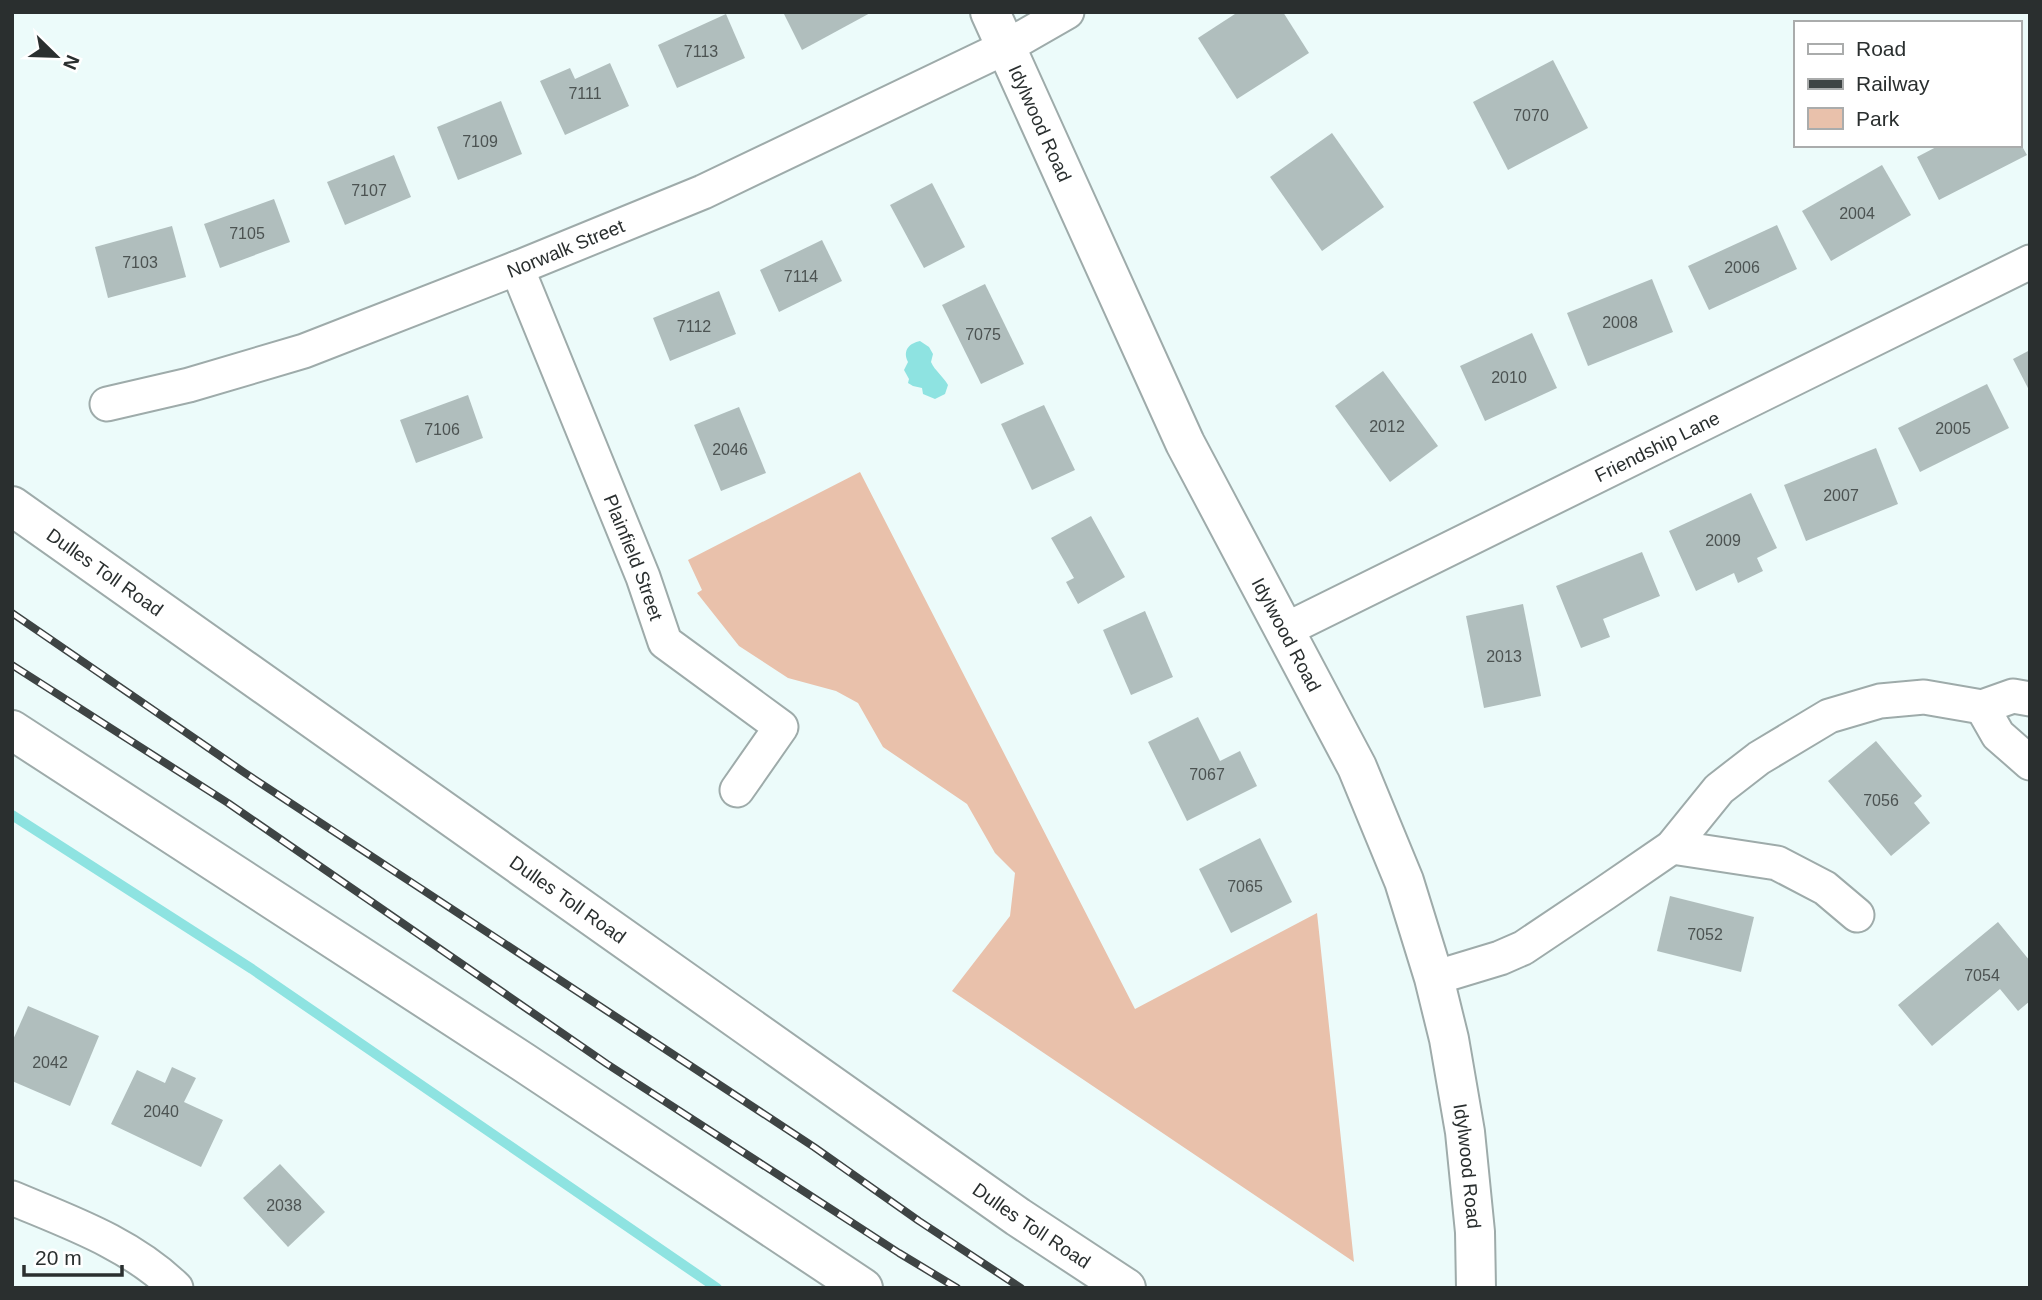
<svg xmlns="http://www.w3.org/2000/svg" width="2042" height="1300" font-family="Arial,sans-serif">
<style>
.green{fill:#e9c1ab}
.water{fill:#8ee3e1}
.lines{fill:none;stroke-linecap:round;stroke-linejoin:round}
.stream{stroke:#8ee3e1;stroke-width:10}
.building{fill:#b0bebd}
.minor-casing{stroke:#9eabaa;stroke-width:37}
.major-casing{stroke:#9eabaa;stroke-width:42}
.highway-casing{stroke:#9eabaa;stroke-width:42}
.minor{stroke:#fff;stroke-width:33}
.major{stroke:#fff;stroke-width:38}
.highway{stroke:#fff;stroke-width:38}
.rail-casing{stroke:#3e4444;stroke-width:8}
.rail{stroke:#fff;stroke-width:5;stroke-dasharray:16;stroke-linecap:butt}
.labels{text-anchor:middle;stroke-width:5;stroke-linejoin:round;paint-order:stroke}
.number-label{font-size:16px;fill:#4c5352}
.street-label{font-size:19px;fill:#2a2f2f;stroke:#fff}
</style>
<rect width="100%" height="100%" fill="#ecfbfa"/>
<polygon class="green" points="860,472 1135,1009 1317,913 1354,1262 952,991 1010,916 1015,873 995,853 967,804 883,747 858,703 836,691 788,678 739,646 697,593 702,590 688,560"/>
<path class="water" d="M 920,341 L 929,347 L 933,354 L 931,362 C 935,371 943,376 948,385 L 945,394 L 935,399 L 923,394 L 922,388 L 913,386 L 908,383 L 909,379 L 904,370 L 908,362 C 902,350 910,343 920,341 Z"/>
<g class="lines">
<polyline class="stream" points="12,815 252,969 717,1288"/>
</g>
<g class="building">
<polygon points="783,12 872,12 802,50"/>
<polygon points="1238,12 1283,12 1309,53 1237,99 1198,38"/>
<polygon points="726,14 745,58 677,88 658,45"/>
<polygon points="1553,60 1588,128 1508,170 1473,102"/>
<polygon points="610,63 629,106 565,135 540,81 570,68 575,79"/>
<polygon points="501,101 522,154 458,180 437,127"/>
<polygon points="1332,133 1384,207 1322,251 1270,177"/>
<polygon points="2019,141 2027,155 1939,200 1917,157 1940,145 2019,145"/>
<polygon points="394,155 411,197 345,225 327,182"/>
<polygon points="1882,165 1911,215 1831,261 1802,211"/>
<polygon points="932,183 965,247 924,268 890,205"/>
<polygon points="274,199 290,242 220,268 204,224"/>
<polygon points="1777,225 1797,269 1709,310 1688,266"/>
<polygon points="172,226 186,277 108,298 95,247"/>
<polygon points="822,240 842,281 779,312 760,270"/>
<polygon points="1652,279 1673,332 1588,366 1567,313"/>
<polygon points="985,284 1024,364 981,384 942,305"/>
<polygon points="719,291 736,334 670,361 653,318"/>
<polygon points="1532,333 1557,388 1485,421 1460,366"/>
<polygon points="2030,350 2030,392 2013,359"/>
<polygon points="1383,371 1438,446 1390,482 1335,406"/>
<polygon points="1987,384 2009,428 1920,472 1898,428"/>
<polygon points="468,395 483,438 416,463 400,420"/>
<polygon points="1044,405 1075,470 1032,490 1001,424"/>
<polygon points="739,407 766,473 721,491 694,425"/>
<polygon points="1876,448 1898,504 1806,541 1784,485"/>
<polygon points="1751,493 1777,548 1757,558 1763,571 1738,583 1734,573 1696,591 1669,531"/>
<polygon points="1091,516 1125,577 1078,604 1066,582 1074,578 1051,538"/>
<polygon points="1642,552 1660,596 1603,619 1610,637 1581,648 1556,586"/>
<polygon points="1523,604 1541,696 1484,708 1466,616"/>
<polygon points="1145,611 1173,677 1131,695 1103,630"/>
<polygon points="1198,717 1220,761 1240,751 1257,786 1187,821 1148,742"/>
<polygon points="1876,741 1922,796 1914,803 1930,823 1891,856 1828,781"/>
<polygon points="1260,838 1292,902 1231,933 1199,869"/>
<polygon points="1670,896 1754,917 1741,972 1657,951"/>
<polygon points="1998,922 2030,961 2030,1001 2018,1011 2000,989 1932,1046 1898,1005"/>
<polygon points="28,1006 99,1036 70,1106 12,1081 12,1042"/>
<polygon points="172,1067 196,1078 184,1102 223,1120 201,1167 111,1124 137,1070 165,1083"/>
<polygon points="280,1164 325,1212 288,1247 243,1198"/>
</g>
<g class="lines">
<g class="minor-casing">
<g id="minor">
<path id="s1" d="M 517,268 L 643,577 L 665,642 L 781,727 L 737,790"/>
<path id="s2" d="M 107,404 L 189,385 L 304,351 L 517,268 L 703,192 L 1006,47 L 1067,12"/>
<path id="s3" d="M 1285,630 L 2030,262"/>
<polyline points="1982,707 1998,735 2030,763"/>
<polyline points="1672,847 1777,863 1825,888 1857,915"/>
<polyline points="1434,978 1500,958 1523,948 1605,893 1672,847 1719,789 1759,758 1829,716 1880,701 1924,697 1982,707 2013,696 2030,699"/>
<path d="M 12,1198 C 69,1222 130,1243 176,1288"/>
</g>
</g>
<g class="major-casing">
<g id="major">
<path id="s4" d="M 990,12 L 1185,443 L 1357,767 L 1404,881 L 1434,978 L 1449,1039 L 1465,1132 L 1475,1232 L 1476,1288"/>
</g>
</g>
<g class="highway-casing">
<g id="highway">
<path id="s5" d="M 12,506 L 930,1155 L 1018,1217 L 1126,1288"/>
<polyline points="12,730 523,1062 863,1288"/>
</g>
</g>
<use href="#minor" class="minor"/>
<use href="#major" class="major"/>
<use href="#highway" class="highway"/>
<g class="rail-casing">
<g id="rail">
<polyline points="12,613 245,773 814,1147 919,1221 1021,1288"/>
<polyline points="12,665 228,803 607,1064 899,1253 957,1288"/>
</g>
</g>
<use href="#rail" class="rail"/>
</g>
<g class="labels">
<g class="number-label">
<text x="701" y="57">7113</text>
<text x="585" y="99">7111</text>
<text x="1531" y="121">7070</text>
<text x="480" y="147">7109</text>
<text x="369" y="196">7107</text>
<text x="1857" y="219">2004</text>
<text x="247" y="239">7105</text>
<text x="140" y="268">7103</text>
<text x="1742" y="273">2006</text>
<text x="801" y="282">7114</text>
<text x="1620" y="328">2008</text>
<text x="694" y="332">7112</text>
<text x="983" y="340">7075</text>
<text x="1509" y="383">2010</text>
<text x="1387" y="432">2012</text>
<text x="1953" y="434">2005</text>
<text x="442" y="435">7106</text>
<text x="730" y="455">2046</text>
<text x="1841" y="501">2007</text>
<text x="1723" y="546">2009</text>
<text x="1504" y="662">2013</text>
<text x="1207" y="780">7067</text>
<text x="1881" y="806">7056</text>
<text x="1245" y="892">7065</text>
<text x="1705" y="940">7052</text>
<text x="1982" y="981">7054</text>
<text x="50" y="1068">2042</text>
<text x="161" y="1117">2040</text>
<text x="284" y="1211">2038</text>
</g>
<g class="street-label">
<text dy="7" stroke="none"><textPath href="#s4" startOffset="122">Idylwood Road</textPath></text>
<text dy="7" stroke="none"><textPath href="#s2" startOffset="485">Norwalk Street</textPath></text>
<text dy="7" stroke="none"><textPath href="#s3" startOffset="415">Friendship Lane</textPath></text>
<text dy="7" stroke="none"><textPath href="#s1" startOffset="312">Plainfield Street</textPath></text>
<text dy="7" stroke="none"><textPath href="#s5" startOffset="114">Dulles Toll Road</textPath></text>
<text dy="7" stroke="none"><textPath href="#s4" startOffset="690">Idylwood Road</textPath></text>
<text dy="7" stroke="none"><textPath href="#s5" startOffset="681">Dulles Toll Road</textPath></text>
<text dy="7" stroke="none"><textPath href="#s4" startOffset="1256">Idylwood Road</textPath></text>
<text dy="7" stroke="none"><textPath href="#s5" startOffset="1248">Dulles Toll Road</textPath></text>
</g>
</g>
<rect width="2042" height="1300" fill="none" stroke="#2a2f2f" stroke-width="28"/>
<rect x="1794" y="21" width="228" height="126" fill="#ffffff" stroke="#aaacac" stroke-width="2"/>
<rect x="1808" y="44" width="35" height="10" fill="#ffffff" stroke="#aaacac" stroke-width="2"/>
<text x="1856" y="56" font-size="21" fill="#2a2f2f">Road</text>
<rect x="1808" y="79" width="35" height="10" fill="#3e4444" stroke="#aaacac" stroke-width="2"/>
<text x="1856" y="91" font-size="21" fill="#2a2f2f">Railway</text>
<rect x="1808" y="108" width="35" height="21" fill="#e9c1ab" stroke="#aaacac" stroke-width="2"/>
<text x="1856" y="126" font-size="21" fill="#2a2f2f">Park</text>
<g transform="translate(56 56) rotate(113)" stroke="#ffffff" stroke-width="5" paint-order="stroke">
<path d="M0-5L12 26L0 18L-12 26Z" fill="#2a2f2f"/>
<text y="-10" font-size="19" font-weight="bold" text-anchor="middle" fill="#2a2f2f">N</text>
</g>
<path d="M24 1265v10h98v-10" fill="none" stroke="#2a2f2f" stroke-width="3.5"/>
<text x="35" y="1265" font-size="21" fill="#2a2f2f" stroke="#ffffff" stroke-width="5" paint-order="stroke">20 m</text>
</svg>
